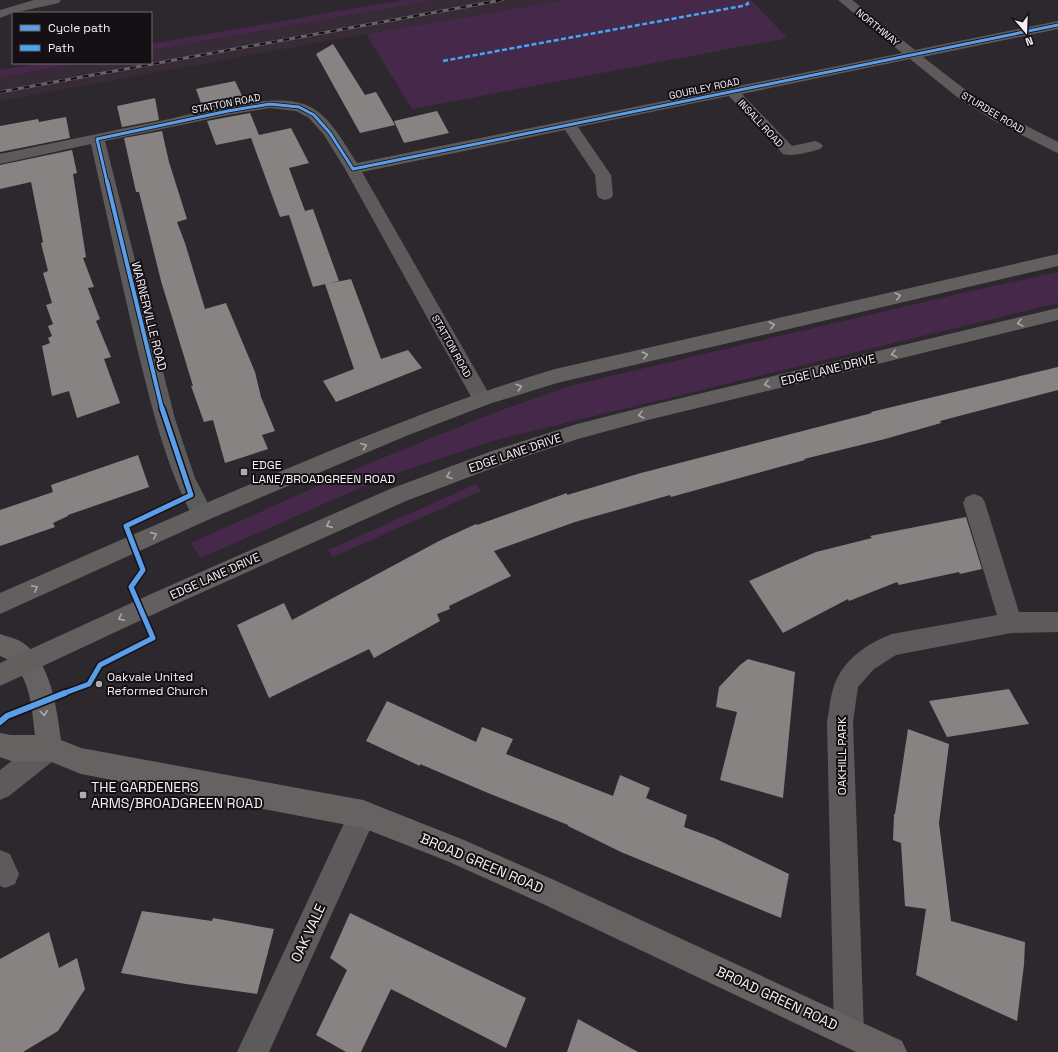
<svg xmlns="http://www.w3.org/2000/svg" width="1058" height="1052" font-family="'Space Grotesk',sans-serif">
<style>
.built{fill:#362b37}
.green{fill:#45284a}
.building{fill:#888383}
.lines{fill:none;stroke-linecap:round;stroke-linejoin:round}
.minor{fill:#5c5a5a;fill-rule:evenodd}
.major{fill:#656261;fill-rule:evenodd}
.highway{fill:#625f5f;fill-rule:evenodd}
.rail-casing{stroke:#676466;stroke-width:3}
.rail{stroke:#141014;stroke-width:2;stroke-dasharray:6;stroke-linecap:butt}
.quiet{stroke:#3fa9f5;stroke-width:2.5;stroke-dasharray:5 2.5;stroke-linecap:butt}
.cycleway-far3-casing{stroke:#141014;stroke-width:4.5}
.cycleway-far2-casing{stroke:#141014;stroke-width:6}
.cycleway-far1-casing{stroke:#141014;stroke-width:8}
.cycleway-casing{stroke:#141014;stroke-width:9}
.cycleway-far3{stroke:#5a9eea;stroke-width:3}
.cycleway-far2{stroke:#5a9eea;stroke-width:4}
.cycleway-far1{stroke:#5a9eea;stroke-width:5}
.cycleway{stroke:#5a9eea;stroke-width:6}
.oneway{stroke:#aca8aa}
.oneway2{stroke:#aea9ac}
.poi-dot{fill:#b0aab0;stroke:#141014;stroke-width:1.5}
.labels{text-anchor:middle;stroke-width:4;stroke-linejoin:round;paint-order:stroke}
.far-street-label{font-size:10px;fill:#f6f0f6;stroke:#141014}
.street-label{font-size:12px;fill:#f6f0f6;stroke:#141014}
.poi-label{font-size:12px;fill:#f6f0f6;stroke:#141014;text-anchor:start}
.near-poi-label{font-size:14px;fill:#f6f0f6;stroke:#141014;text-anchor:start}
.near-street-label{font-size:14px;fill:#f6f0f6;stroke:#141014}
</style>
<rect width="100%" height="100%" fill="#2d282d"/>
<polygon class="built" points="403,0 565,0 366,34 0,101 0,70 43,63 151,63 151,44"/>
<g class="green">
<polygon points="403,0 433,0 151,50 151,44"/>
<polygon points="565,0 751,0 787,38 412,109 366,34"/>
<polygon points="43,63 79,63 0,77 0,70"/>
<polygon points="1058,272 1058,303 496,440 385,477 201,558 191,543 360,467 499,411 573,385 958,294"/>
<polygon points="476,484 481,491 333,557 328,550"/>
</g>
<g class="building">
<polygon points="333,44 365,95 376,92 395,125 360,133 316,54"/>
<polygon points="235,81 245,102 203,109 196,89"/>
<polygon points="155,98 159,120 122,127 117,106"/>
<polygon points="437,111 449,133 404,143 394,121"/>
<polygon points="250,113 259,135 291,128 309,163 289,168 305,211 313,209 339,281 326,284 351,279 381,359 408,350 422,368 336,402 323,381 354,369 325,284 313,287 289,215 280,217 251,138 216,145 207,121"/>
<polygon points="66,117 70,138 0,152 0,126 38,119 39,122"/>
<polygon points="162,131 169,162 187,219 177,222 185,243 205,309 226,303 255,372 261,397 275,431 262,435 268,449 225,463 213,420 204,422 191,386 193,386 161,281 139,192 136,192 124,138"/>
<polygon points="72,150 77,173 73,174 86,257 83,258 94,287 88,288 100,319 96,321 111,357 104,359 120,403 77,418 69,391 52,396 42,346 50,343 48,338 52,336 48,326 53,324 46,305 52,303 43,273 48,271 41,243 43,242 31,182 0,189 0,165"/>
<polygon points="1058,367 1058,390 940,421 941,423 885,439 804,459 805,460 671,497 670,495 575,522 494,551 511,576 449,606 450,609 437,614 440,621 374,658 369,649 269,698 237,625 284,603 292,620 439,541 476,524 477,525 567,493 567,495 641,473 872,413 871,412"/>
<polygon points="138,455 149,487 68,515 68,516 53,523 55,527 0,546 0,510 53,492 51,485"/>
<polygon points="966,517 982,569 960,574 959,572 899,585 897,582 849,601 848,599 783,633 749,581 816,552 872,538 870,536"/>
<polygon points="748,659 795,672 783,798 720,780 737,712 716,707 719,687 740,665"/>
<polygon points="1009,689 1029,724 947,737 929,701"/>
<polygon points="387,701 476,742 482,727 513,739 506,754 613,796 620,775 650,788 646,798 687,815 684,827 714,838 789,874 781,918 621,852 568,826 568,825 488,793 420,764 420,766 366,741"/>
<polygon points="908,729 949,744 939,823 951,921 1025,942 1024,965 1017,1021 916,975 926,909 905,906 901,843 893,840 894,814 895,814"/>
<polygon points="142,911 212,921 213,918 274,929 257,994 186,984 121,973"/>
<polygon points="350,913 526,998 506,1048 391,989 361,1052 346,1052 316,1035 347,970 330,958"/>
<polygon points="49,932 59,968 77,958 85,989 58,1031 23,1052 0,1052 0,959"/>
<polygon points="578,1019 638,1052 567,1052"/>
</g>
<g class="lines">
<g class="minor">
<polygon points="34,0 61,0 59,3 13,13 0,18 0,10"/>
<path d="M 838,0 L 852,0 L 915,50 L 1058,21 L 1058,29 L 923,57 L 967,91 L 1003,114 L 1058,142 L 1058,153 L 1053,151 L 993,120 L 957,97 L 910,59 L 742,94 L 792,146 L 815,141 L 820,143 L 823,146 L 820,149 C 809,152 794,157 783,154 L 729,96 L 578,127 L 611,175 L 613,195 L 611,198 L 605,200 L 599,198 L 597,195 L 595,175 L 565,130 L 362,172 L 492,399 L 489,404 L 482,406 L 475,404 L 345,169 L 324,135 L 309,118 L 296,111 L 270,108 L 228,115 L 105,141 L 175,419 L 195,478 L 213,513 L 210,519 L 202,522 L 194,519 C 165,465 152,407 137,348 C 121,280 106,212 91,144 L 0,164 L 0,154 C 53,143 107,132 160,121 C 196,113 270,92 304,104 C 329,113 343,142 357,163 L 902,53 Z"/>
<path d="M 974,494 L 982,497 L 985,503 L 1019,612 L 1058,612 L 1058,632 L 1011,633 L 896,655 L 874,669 L 858,687 L 853,722 L 864,1032 L 860,1043 L 849,1047 L 838,1043 L 834,1032 L 827,722 C 829,711 830,699 833,689 C 842,660 866,644 892,634 L 997,615 L 963,503 L 966,497 Z"/>
<polygon points="49,735 58,739 62,748 58,757 9,796 0,800 0,770 40,739"/>
<polygon points="363,800 373,804 377,814 269,1052 237,1052 353,804"/>
<polygon points="0,850 10,854 19,874 15,884 5,888 0,886"/>
</g>
<path class="major" d="M 0,634 C 7,637 17,638 23,643 C 51,661 57,710 61,740 L 81,748 L 363,800 L 464,840 L 563,884 L 902,1041 L 907,1052 L 856,1052 L 543,904 L 447,861 L 363,828 L 81,774 L 49,761 L 11,761 L 0,757 L 0,733 L 11,735 L 35,735 C 32,709 30,666 0,656 Z"/>
<g class="highway">
<path d="M 1058,254 L 1058,266 L 557,383 L 489,404 L 406,436 L 210,519 L 0,614 L 0,593 C 102,548 205,503 308,460 C 390,426 471,394 555,369 Z"/>
<polygon points="1058,308 1058,320 648,420 578,439 506,463 406,501 167,608 0,686 0,663 151,594 390,489 492,451 577,424 648,406"/>
</g>
<g class="rail-casing">
<polyline id="rail" points="0,92 502,0"/>
</g>
<use href="#rail" class="rail"/>
<polyline class="quiet" points="443,61 742,6 748,4 747,0"/>
<g class="cycleway-far3-casing">
<polyline id="cycleway-far3" points="107,182 97,139 228,111 270,104 299,107 314,115 330,133 353,169 1058,25"/>
</g>
<g class="cycleway-far2-casing">
<polyline id="cycleway-far2" points="107,181 162,409"/>
</g>
<g class="cycleway-far1-casing">
<polyline id="cycleway-far1" points="62,694 89,684 100,665 153,638 131,587 143,570 126,526 191,495 162,408"/>
</g>
<g class="cycleway-casing">
<polyline id="cycleway" points="0,722 7,716 65,693"/>
</g>
<use href="#cycleway-far3" class="cycleway-far3"/>
<use href="#cycleway-far2" class="cycleway-far2"/>
<use href="#cycleway-far1" class="cycleway-far1"/>
<use href="#cycleway" class="cycleway"/>
</g>
<defs><path id="oneway-chevron" d="M-2-3.5L2.5 0L-2 3.5" fill="none" stroke-width="1.6" stroke-linecap="round" stroke-linejoin="round"/></defs>
<g class="oneway">
<use href="#oneway-chevron" transform="translate(898 296) rotate(-13)"/>
<use href="#oneway-chevron" transform="translate(1020 323) rotate(166)"/>
<use href="#oneway-chevron" transform="translate(772 325) rotate(-13)"/>
<use href="#oneway-chevron" transform="translate(894 354) rotate(166)"/>
<use href="#oneway-chevron" transform="translate(645 355) rotate(-13)"/>
<use href="#oneway-chevron" transform="translate(767 384) rotate(166)"/>
<use href="#oneway-chevron" transform="translate(519 387) rotate(-18)"/>
<use href="#oneway-chevron" transform="translate(641 415) rotate(166)"/>
<use href="#oneway-chevron" transform="translate(364 446) rotate(-23)"/>
<use href="#oneway-chevron" transform="translate(449 476) rotate(160)"/>
<use href="#oneway-chevron" transform="translate(329 525) rotate(156)"/>
<use href="#oneway-chevron" transform="translate(154 535) rotate(-24)"/>
<use href="#oneway-chevron" transform="translate(35 588) rotate(-25)"/>
<use href="#oneway-chevron" transform="translate(121 618) rotate(155)"/>
</g>
<use class="oneway2" href="#oneway-chevron" transform="translate(44 713) rotate(83)"/>
<g class="poi-dot">
<rect x="240" y="468" width="8" height="8" rx="2"/>
<circle cx="99" cy="684" r="4"/>
<rect x="79" y="791" width="8" height="8" rx="2"/>
</g>
<g class="labels">
<g class="far-street-label">
<text transform="translate(878 27) rotate(39)" y="4">NORTHWAY</text>
<text transform="translate(704 88) rotate(-12)" y="4">GOURLEY ROAD</text>
<text transform="translate(226 103) rotate(-11)" y="4">STATTON ROAD</text>
<text transform="translate(993 112) rotate(31)" y="4">STURDEE ROAD</text>
<text transform="translate(761 123) rotate(47)" y="4">INSALL ROAD</text>
<text transform="translate(452 346) rotate(61)" y="4">STATTON ROAD</text>
</g>
<g class="street-label">
<text transform="translate(149 316) rotate(76)" y="4">WARNERVILLE ROAD</text>
<text transform="translate(828 370) rotate(-14)" y="4">EDGE LANE DRIVE</text>
<text transform="translate(515 453) rotate(-19)" y="4">EDGE LANE DRIVE</text>
<text transform="translate(215 576) rotate(-24)" y="4">EDGE LANE DRIVE</text>
<text transform="translate(842 756) rotate(-90)" y="4">OAKHILL PARK</text>
</g>
<g class="poi-label">
<text x="252" y="469">EDGE<tspan x="252" dy="14">LANE/BROADGREEN ROAD</tspan></text>
<text x="107" y="681">Oakvale United<tspan x="107" dy="14">Reformed Church</tspan></text>
</g>
<g class="near-poi-label">
<text x="91" y="792">THE GARDENERS<tspan x="91" dy="16">ARMS/BROADGREEN ROAD</tspan></text>
</g>
<g class="near-street-label">
<text transform="translate(482 863) rotate(23)" y="5">BROAD GREEN ROAD</text>
<text transform="translate(308 933) rotate(-65)" y="5">OAK VALE</text>
<text transform="translate(777 998) rotate(25)" y="5">BROAD GREEN ROAD</text>
</g>
</g>
<rect x="12" y="12" width="140" height="52" fill="#141014" stroke="#6e6a6e"/>
<rect x="20" y="25" width="20" height="6" fill="#5a9eea" stroke="#6e6a6e"/>
<text x="48" y="32" font-size="12" fill="#f6f0f6">Cycle path</text>
<rect x="20" y="45" width="20" height="6" fill="#3fa9f5" stroke="#6e6a6e"/>
<text x="48" y="52" font-size="12" fill="#f6f0f6">Path</text>
<g transform="translate(1026 32) rotate(161)" stroke="#141014" stroke-width="3" paint-order="stroke">
<path d="M0-3L7 15L0 10L-7 15Z" fill="#f6f0f6"/>
<text y="-6" font-size="11" font-weight="bold" text-anchor="middle" fill="#f6f0f6">N</text>
</g>
</svg>
